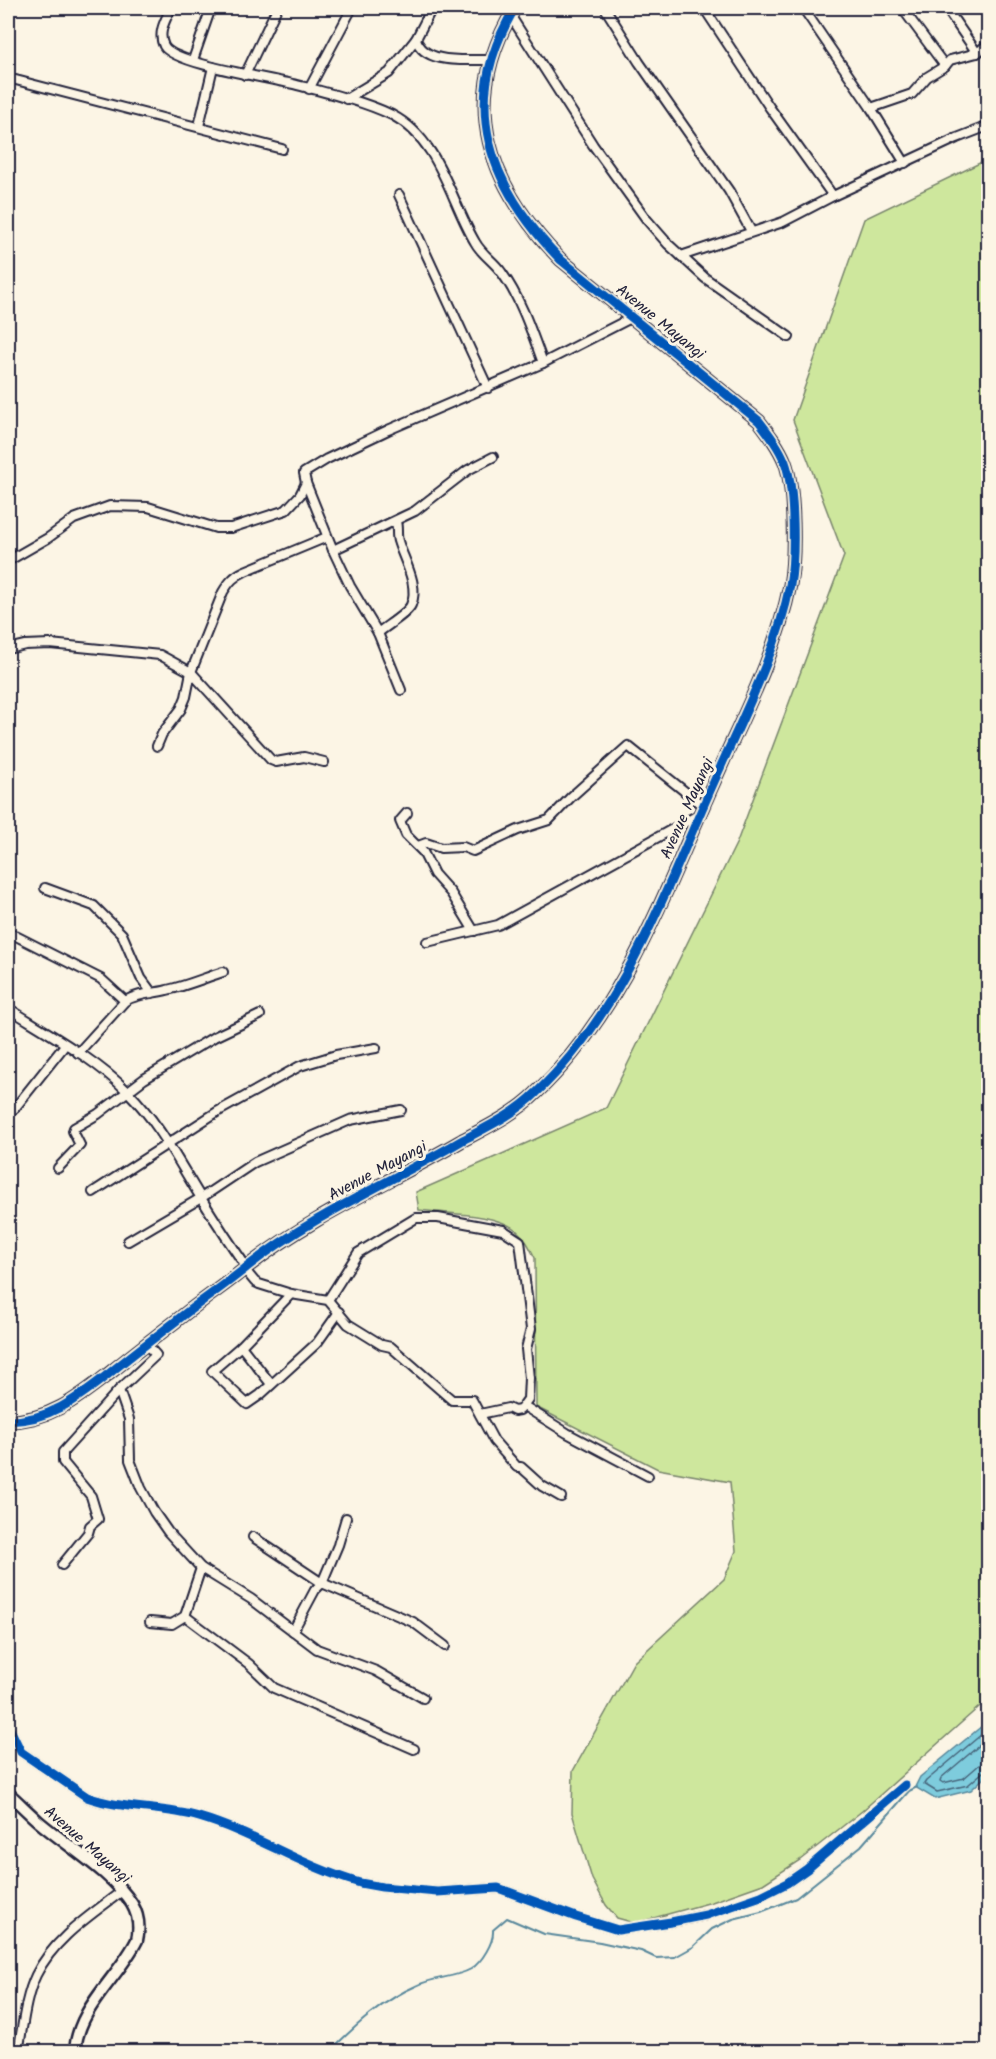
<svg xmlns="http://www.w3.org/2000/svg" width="996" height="2059" font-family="Kalam,sans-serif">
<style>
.green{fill:#cee79d;stroke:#78846c;stroke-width:1.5}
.water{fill:#7eccdd;stroke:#59889c;stroke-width:1.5}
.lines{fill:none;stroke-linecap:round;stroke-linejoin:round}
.shore{stroke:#47667c;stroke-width:1.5}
.stream{stroke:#59889c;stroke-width:2}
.street-casing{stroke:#22223b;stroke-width:12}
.secondary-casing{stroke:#22223b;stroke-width:15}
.street{stroke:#fcf5e5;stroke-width:8}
.secondary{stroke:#fcf5e5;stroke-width:10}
.cycleway-casing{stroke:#fcf5e5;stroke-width:13}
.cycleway{stroke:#0057b8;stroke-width:9}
.labels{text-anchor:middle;stroke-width:6;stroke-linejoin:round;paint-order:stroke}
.street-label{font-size:16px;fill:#22223b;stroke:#fcf5e5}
</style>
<rect width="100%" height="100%" fill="#fcf5e5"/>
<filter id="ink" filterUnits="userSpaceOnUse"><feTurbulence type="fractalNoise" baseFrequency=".0167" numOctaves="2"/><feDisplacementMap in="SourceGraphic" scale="12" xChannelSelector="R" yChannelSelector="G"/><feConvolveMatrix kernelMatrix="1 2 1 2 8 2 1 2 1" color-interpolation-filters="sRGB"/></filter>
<g filter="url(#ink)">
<path class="green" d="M 988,159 L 988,1699 L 862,1811 L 800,1860 L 763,1884 L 712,1902 L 635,1923 L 617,1918 L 606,1905 L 592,1879 L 572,1813 L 573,1771 L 634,1662 L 724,1579 L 736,1551 L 730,1482 L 658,1469 L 536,1407 L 535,1258 C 530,1248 525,1237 516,1230 C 495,1213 446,1214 419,1210 L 416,1192 L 606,1108 L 737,842 L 844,556 L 793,420 L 864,219 Z"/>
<polygon class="water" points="988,1721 988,1774 971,1790 935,1799 915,1787 920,1777"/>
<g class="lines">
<g class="shore">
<polyline points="988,1729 926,1781 924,1784 937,1792 968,1785 983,1772 988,1770"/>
<polyline points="988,1738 941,1778 940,1781 943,1783 964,1778 979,1765 988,1763"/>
</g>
<path class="stream" d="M 329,2052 C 356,2025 383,2000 418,1985 C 434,1977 455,1978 471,1969 C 482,1962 494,1942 493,1930 L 507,1918 L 544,1934 L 600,1942 L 641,1951 L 656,1958 L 675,1957 L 693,1947 L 712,1929 L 733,1919 L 761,1912 L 796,1898 L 861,1846 L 909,1791 L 917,1787"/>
<g class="street-casing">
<g id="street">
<path d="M 171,8 C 166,19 157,33 164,46 C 174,64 270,78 293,84 C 324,92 363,101 392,115 C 440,140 450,200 475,242 C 482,255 494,261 502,273 C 521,299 532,333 543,363"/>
<path d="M 432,8 L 416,39 C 425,66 468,59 491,60"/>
<polyline points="605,8 639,62 729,191 751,231"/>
<polyline points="704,8 770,108 833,196 957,138 988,126"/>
<polyline points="803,8 871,108 905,163"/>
<polyline points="902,8 945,66"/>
<polyline points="946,8 977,53"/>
<polyline points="510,15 593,145 647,220 668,244 705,278 789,337"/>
<polyline points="193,60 211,8"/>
<polyline points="245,75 277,8"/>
<polyline points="8,78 282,149"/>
<polyline points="309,89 352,8"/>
<polyline points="346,99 389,73 416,39"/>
<polyline points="871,108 912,94 927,77 945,66 950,60 977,53 988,44"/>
<polyline points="199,126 213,67"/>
<polyline points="399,195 488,388"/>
<polyline points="681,256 783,222 833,196"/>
<polyline points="333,550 415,511 468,470 493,457"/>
<polyline points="8,561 48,538 74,519 110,506 148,507 216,528 231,528 286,510 300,495 306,483"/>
<path d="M 378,633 C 386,626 407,614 411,605 C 420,585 403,559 398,541 C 396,535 398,528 396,522"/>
<polyline points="8,649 25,645 50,644 160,655 191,672 271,760 276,762 304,757 324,762"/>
<polyline points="401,690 378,633 350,586 333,550 306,483 304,473 327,459 388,430 543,363 633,317"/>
<path d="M 157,746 L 162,734 L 181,709 L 186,697 L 191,672 L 223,592 C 229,582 234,576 245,571 L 327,537"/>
<polyline points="407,813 400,821 406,835 423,852 434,874 451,893 474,931"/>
<polyline points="418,846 426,843 441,848 463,847 473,851 518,830 549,820 571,797 628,746 703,806"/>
<polyline points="45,888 94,906 122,934 141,978 152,993"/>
<polyline points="8,932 101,979 125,1001"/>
<polyline points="427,942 498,925 700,814"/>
<path d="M 8,1008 C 46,1032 97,1060 128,1092 C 159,1123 178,1161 201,1198 C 216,1222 231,1245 247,1268"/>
<polyline points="8,1020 14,1012"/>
<path d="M 78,1053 L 125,1001 C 138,993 152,994 167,990 C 186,986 204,978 223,972"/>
<polyline points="14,1109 65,1045"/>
<polyline points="58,1168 80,1145 73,1131 74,1128 98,1114 144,1079 214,1037 260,1015"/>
<polyline points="93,1192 217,1112 300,1066 336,1055 376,1048"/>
<polyline points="128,1241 201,1198 255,1162 350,1120 401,1110"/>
<polyline points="245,1270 255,1282 259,1284 291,1294 328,1300 348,1324 382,1345 391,1347 452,1400 472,1400 494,1441 517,1467 521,1467 542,1486 561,1497"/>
<polyline points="291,1294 241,1346 212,1371 247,1404 260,1395 317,1343 339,1312"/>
<polyline points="328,1300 358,1253 416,1218 438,1218 503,1230 520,1241 531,1329 526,1349 529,1378 528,1399 520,1410 514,1411 508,1408 480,1414"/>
<polyline points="241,1346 271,1384"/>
<polyline points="119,1390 129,1419 130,1460 141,1488 154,1512 168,1532 201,1568 251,1599 317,1649 376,1671 423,1698"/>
<polyline points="524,1406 567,1433 648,1476"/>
<polyline points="253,1537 322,1583 338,1545 346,1518"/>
<polyline points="62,1565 88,1533 90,1526 98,1519 91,1496 63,1462 63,1452 119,1390 156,1355 146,1344"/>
<polyline points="185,1616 249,1664 274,1688 414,1749"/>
<polyline points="150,1622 172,1624 185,1616 201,1568"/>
<polyline points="293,1631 315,1590 322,1583 413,1622 445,1646"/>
<path d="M 8,1725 L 21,1752 L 87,1797 C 123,1810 163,1806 199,1817 C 254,1833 305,1868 360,1883 L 382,1887 L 437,1892 L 498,1888 L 576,1917 L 618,1930 L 671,1922 L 706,1915 L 761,1896 L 787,1883 L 807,1869 L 905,1785"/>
<path d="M 18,2052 C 23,2026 25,1998 36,1975 C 54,1938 91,1915 122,1891"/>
</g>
</g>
<g class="secondary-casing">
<g id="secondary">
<path d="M 8,1421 C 50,1421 79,1397 111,1372 C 132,1355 154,1338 176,1321 C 199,1302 224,1286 247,1267 C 313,1215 389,1183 461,1141 C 487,1127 515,1114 536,1093 C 625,1009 664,893 713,784 C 741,720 776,655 790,585 C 795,557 795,489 785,462 C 779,447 769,434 759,421 L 561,260 C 489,186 457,103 515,8"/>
<path d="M 8,1793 C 18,1802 28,1812 38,1821 C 67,1846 113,1873 132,1904 C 139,1916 140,1927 137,1940 C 119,1977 77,2008 75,2052"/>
</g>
</g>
<use href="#street" class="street"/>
<use href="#secondary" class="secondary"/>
<g class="cycleway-casing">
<g id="cycleway">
<path d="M 8,1421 C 50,1421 79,1397 111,1372 C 132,1355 154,1338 176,1321 C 199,1302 224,1286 247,1267 C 313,1215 389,1183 461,1141 C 487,1127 515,1114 536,1093 C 625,1009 664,893 713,784 C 741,720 776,655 790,585 C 795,557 795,489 785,462 C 779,447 769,434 759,421 L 561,260 C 489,186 457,103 515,8"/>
<path d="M 8,1725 L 21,1752 L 87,1797 C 123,1810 163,1806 199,1817 C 254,1833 305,1868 360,1883 L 382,1887 L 437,1892 L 498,1888 L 576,1917 L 618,1930 L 671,1922 L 706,1915 L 761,1896 L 787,1883 L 807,1869 L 905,1785"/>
</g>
</g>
<use href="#cycleway" class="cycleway"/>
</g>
</g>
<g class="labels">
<g class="street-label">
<text transform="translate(661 321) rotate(39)" y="6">Avenue Mayangi</text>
<text transform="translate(686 808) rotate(-66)" y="6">Avenue Mayangi</text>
<text transform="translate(377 1170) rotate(-28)" y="6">Avenue Mayangi</text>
<text transform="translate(88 1844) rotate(41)" y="6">Avenue Mayangi</text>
</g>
</g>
<rect width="996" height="2059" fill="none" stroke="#fcf5e5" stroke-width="30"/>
<rect x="15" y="15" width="966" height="2029" fill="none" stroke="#22223b" stroke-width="2" filter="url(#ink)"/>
</svg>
